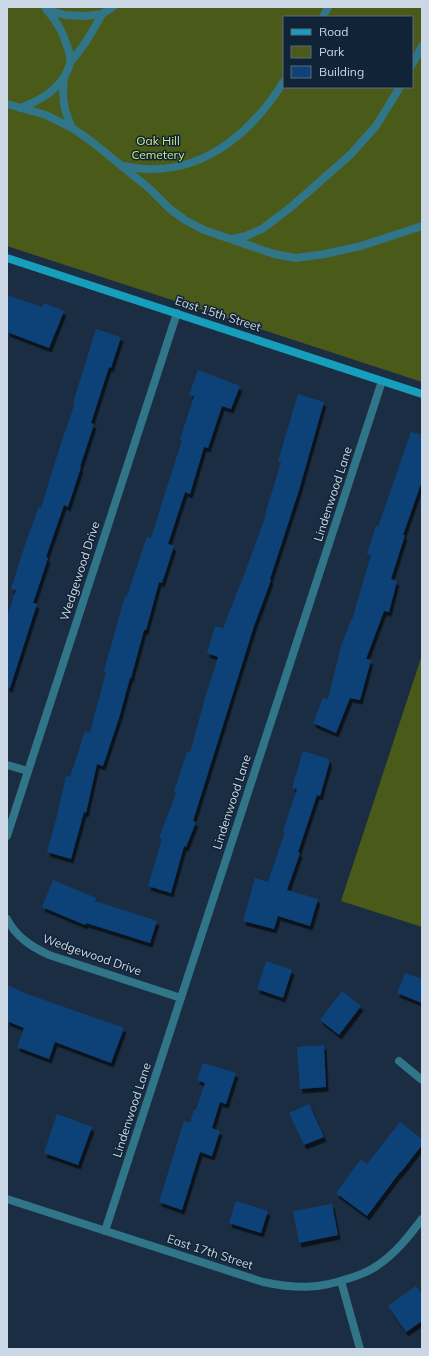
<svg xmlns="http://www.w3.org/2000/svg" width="429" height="1356" font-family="Mulish,sans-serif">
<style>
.green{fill:#4a5a18;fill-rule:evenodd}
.building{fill:#0e4278;filter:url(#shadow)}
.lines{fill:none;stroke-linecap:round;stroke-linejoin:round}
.lane{stroke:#307588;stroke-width:8}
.street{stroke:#307588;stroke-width:8}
.secondary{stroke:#169ebc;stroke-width:8}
.labels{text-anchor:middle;stroke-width:3;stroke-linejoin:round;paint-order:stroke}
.park-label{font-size:12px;fill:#cdea80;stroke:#112337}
.street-label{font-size:12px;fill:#ccd7e5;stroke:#112337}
</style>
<defs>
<filter id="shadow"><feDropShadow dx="2.5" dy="4.5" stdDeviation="0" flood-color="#0009"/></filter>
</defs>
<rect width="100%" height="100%" fill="#1b2d42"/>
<g class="green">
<path d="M 7,7 L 422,7 L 422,382 L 7,246 ZM 284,17 L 412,17 L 412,87 L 284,87 Z"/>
<polygon points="422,655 422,927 341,901"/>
</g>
<g class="building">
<polygon points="7,295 42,307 44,303 64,311 49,348 7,332"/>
<polygon points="96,329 121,337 111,368 109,367 91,423 94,424 80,467 81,467 68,507 64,505 46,557 48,558 33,603 37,604 10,688 7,687 7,617 16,590 11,589 26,542 39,507 41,508 61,443 75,403 73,403"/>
<polygon points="198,370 240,386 231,409 222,406 208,448 204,447 190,494 185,492 168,544 174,546 162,583 159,582 146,630 144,630 131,678 130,678 119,718 103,766 97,764 86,813 84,812 71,859 47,852 57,816 66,776 70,777 85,731 90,733 106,672 104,671 125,596 127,596 147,537 151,538 182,440 180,439 194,396 189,395"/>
<polygon points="298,394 324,402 299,490 270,579 271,580 254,626 193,821 196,822 186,847 184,846 171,893 148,886 162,839 159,838 176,793 174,792 187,752 190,753 205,698 218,657 207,653 215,626 223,628 246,570 266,515 265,515 281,462 278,461"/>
<polygon points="411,432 422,435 422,481 403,535 405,535 391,579 397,581 389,612 384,611 366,659 371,660 360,700 350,698 336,733 313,723 323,698 328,699 341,646 351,620 352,620 371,555 367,554 376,526 378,527"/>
<polygon points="303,751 329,759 329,764 320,796 317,795 298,852 300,853 287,890 318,899 310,926 278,916 274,929 243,921 255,878 268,882 285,832 283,831 297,789 292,788"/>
<polygon points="53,880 96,898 95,901 157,921 150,943 86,923 85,925 42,907"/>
<polygon points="266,961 292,970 283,998 257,989"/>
<polygon points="405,973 422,979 422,1003 397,993"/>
<polygon points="7,985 27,994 124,1028 111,1063 55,1042 49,1059 17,1047 24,1028 7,1021"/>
<polygon points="342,991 361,1006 339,1035 320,1020"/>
<polygon points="324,1045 326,1087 300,1089 297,1047"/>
<polygon points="203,1063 236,1073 226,1104 220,1102 212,1128 220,1131 212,1156 200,1152 182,1210 159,1202 184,1121 190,1123 194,1109 196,1110 205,1083 197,1080"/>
<polygon points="309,1104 324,1137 304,1145 289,1113"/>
<polygon points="57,1114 92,1127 78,1165 44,1153"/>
<polygon points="400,1122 422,1139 422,1145 401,1172 400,1172 367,1216 336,1193 361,1159 367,1164"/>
<polygon points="236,1201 268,1211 261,1233 229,1223"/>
<polygon points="332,1204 338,1235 299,1243 293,1211"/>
<polygon points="416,1286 422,1294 422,1321 406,1332 388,1306"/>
</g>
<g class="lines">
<g class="lane">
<polyline points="47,10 65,15 85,16 102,14 113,7"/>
<polyline points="323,17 328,7"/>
<path d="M 71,61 C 84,47 93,31 102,14"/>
<polyline points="412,65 422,46"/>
<path d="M 64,78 C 62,99 63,108 72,128"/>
<polyline points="7,104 46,115 72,128 91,141 150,189 170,209 185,220 204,230 274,254 296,258 325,254 361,246 422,226"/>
<path d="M 20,108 C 42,100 65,87 70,62 C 72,54 61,29 56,22 C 53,17 48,12 45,7"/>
<path d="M 122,166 C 132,167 143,170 153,169 C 210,169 255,128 284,81"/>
<polyline points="232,239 246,236 262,229 291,207 350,155 376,126 400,87"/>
</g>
<g class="street">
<polyline points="7,765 28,771"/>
<polyline points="7,836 177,313"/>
<path d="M 7,919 C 16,937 32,947 49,955 L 181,998"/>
<polyline points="399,1061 422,1080"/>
<path d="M 7,1199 L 263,1282 C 296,1289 319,1289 350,1278 C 360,1275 370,1271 378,1265 C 396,1253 409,1236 422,1219"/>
<polyline points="105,1231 382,381"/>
<polyline points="341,1281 360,1349"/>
</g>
<polyline class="secondary" points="7,258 422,394"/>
</g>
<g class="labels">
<g class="park-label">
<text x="158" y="145">Oak Hill<tspan x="158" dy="14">Cemetery</tspan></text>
</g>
<g class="street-label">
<text transform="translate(218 314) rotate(18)" y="4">East 15th Street</text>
<text transform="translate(333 494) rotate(-72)" y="4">Lindenwood Lane</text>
<text transform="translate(80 571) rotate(-72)" y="4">Wedgewood Drive</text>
<text transform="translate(232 802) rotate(-72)" y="4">Lindenwood Lane</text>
<text transform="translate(92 955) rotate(19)" y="4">Wedgewood Drive</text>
<text transform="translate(132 1110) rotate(-72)" y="4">Lindenwood Lane</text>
<text transform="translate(210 1252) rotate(18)" y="4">East 17th Street</text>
</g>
</g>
<rect width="429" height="1356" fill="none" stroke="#ccd7e5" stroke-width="16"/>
<rect x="283" y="16" width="130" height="72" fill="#112337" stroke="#5c6b7d"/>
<rect x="291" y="29" width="20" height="6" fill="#169ebc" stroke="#5c6b7d"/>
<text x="319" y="36" font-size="12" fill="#ccd7e5">Road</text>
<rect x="291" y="46" width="20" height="12" fill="#4a5a18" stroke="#5c6b7d"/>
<text x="319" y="56" font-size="12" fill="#ccd7e5">Park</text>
<rect x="291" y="66" width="20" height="12" fill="#0e4278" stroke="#5c6b7d"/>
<text x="319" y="76" font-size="12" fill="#ccd7e5">Building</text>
</svg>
